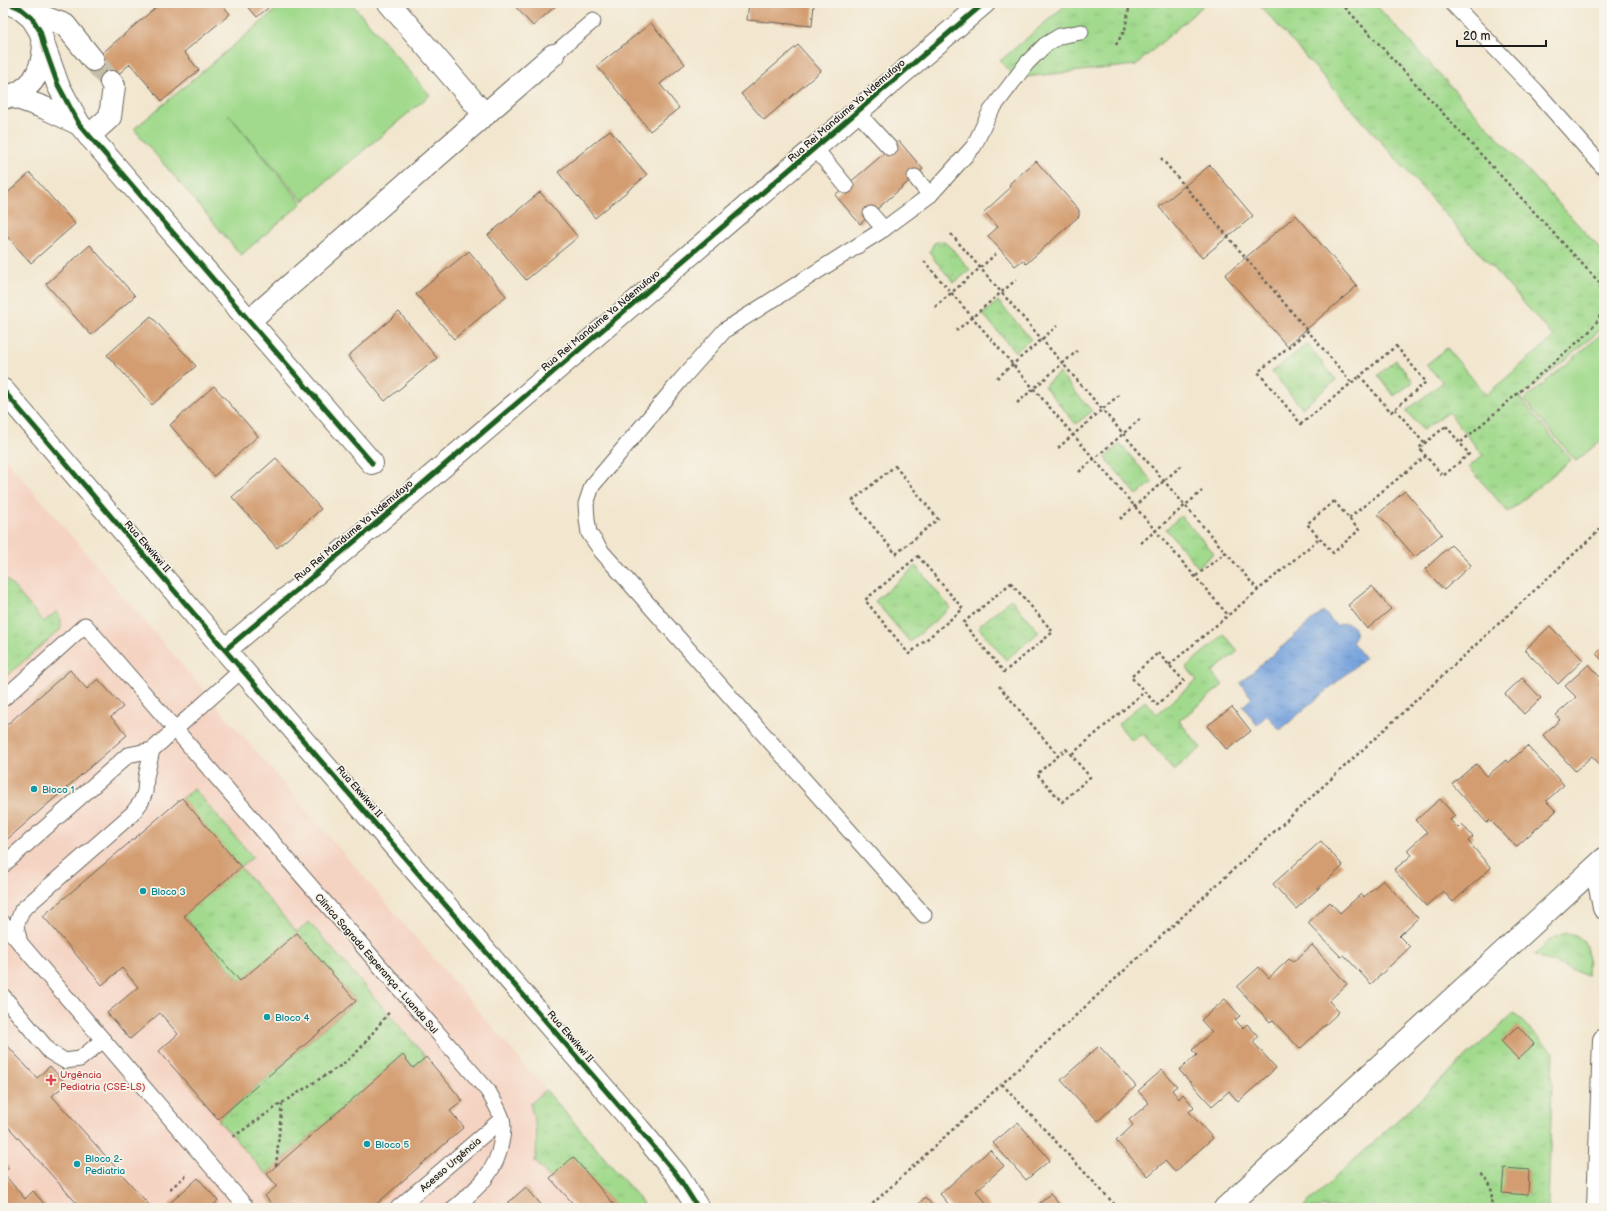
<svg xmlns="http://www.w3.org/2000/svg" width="1607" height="1211" font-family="'Balsamiq Sans',sans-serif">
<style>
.built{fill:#f5d3c2}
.grass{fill:url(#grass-tufts);stroke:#5e7b54}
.park{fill:#a1da8d;stroke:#5e7b54}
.water{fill:url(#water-ripples);stroke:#485f7c}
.building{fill:#d39d71}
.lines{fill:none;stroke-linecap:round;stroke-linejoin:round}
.minor-tunnel{stroke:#c7beaa;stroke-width:22;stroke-dasharray:22 11;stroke-linecap:butt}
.service-casing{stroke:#67635a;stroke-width:17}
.minor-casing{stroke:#67635a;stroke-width:24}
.tertiary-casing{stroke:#67635a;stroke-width:24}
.path{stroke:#67635a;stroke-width:2.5;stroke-dasharray:3 3;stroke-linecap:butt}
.service{stroke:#fff;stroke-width:15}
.minor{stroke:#fff;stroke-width:22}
.tertiary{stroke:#fff;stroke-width:22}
.cycleway-casing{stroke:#f7f3e8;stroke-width:8}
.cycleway{stroke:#1b5e20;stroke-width:5}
.culture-dot{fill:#0f9aa8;stroke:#f7f3e8;stroke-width:1.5}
.health-dot{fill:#e0444e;stroke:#f7f3e8;stroke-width:1.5}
.labels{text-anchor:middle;stroke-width:3.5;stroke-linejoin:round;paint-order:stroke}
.street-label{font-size:10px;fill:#1c1c1c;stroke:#f7f3e8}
.culture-label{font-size:10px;fill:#0d838f;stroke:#f7f3e8;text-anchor:start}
.health-label{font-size:10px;fill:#be3a42;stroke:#f7f3e8;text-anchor:start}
</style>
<defs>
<pattern id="grass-tufts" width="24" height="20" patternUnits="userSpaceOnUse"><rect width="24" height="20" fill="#a1da8d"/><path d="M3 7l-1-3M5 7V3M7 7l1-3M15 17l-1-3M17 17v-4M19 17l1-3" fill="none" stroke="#8aba79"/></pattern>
<pattern id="water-ripples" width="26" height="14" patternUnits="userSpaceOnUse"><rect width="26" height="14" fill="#74a2dd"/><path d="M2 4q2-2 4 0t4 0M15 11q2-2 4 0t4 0" fill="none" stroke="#5e83b2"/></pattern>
</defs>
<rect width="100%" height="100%" fill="#f7f3e8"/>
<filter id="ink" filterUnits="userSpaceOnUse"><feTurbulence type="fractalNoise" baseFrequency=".025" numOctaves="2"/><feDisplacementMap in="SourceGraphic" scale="8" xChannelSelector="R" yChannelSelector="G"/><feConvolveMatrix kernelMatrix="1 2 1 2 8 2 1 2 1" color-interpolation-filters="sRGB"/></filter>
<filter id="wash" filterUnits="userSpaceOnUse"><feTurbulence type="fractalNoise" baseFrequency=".012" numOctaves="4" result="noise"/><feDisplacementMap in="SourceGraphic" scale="16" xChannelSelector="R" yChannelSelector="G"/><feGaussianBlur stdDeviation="0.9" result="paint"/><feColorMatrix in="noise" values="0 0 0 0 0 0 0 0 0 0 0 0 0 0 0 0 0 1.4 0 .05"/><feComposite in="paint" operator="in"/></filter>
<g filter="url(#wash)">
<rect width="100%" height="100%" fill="#f2e6ce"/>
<polygon class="built" points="3,456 638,1197 646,1208 3,1208"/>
<g class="grass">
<polygon points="1068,3 1206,3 1136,65 1015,78 1000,61"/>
<polygon points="1258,3 1374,3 1604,253 1604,327 1520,398 1571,460 1508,512 1469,467 1483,455 1448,412 1423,430 1406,411 1443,382 1426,365 1447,348 1486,395 1554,337"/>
<polygon points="941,241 949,245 970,270 954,283 934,259 930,251 934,243"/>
<polygon points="998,301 1031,339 1015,352 983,314"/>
<polygon points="1307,344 1336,380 1302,408 1272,372"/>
<polygon points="1396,360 1413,382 1394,396 1378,375"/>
<polygon points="1059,373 1092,411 1076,424 1044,386"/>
<polygon points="1120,444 1153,482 1137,495 1105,458"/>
<polygon points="1181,516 1214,553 1198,567 1166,529"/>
<polygon points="916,566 950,608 910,642 875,601"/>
<path d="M 3,575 L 44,622 L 57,611 C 61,617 61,622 61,629 L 3,679 Z"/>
<polygon points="1011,599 1039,632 1006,660 978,627"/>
<polygon points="1224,634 1238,651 1212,672 1223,685 1179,721 1201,748 1174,770 1142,733 1132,741 1118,724 1145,701 1157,714 1197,680 1186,667"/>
<polygon points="194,789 253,857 240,867 297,932 309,922 426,1057 413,1068 403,1056 266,1174 218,1120 356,1001 297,933 240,981 184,916 182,798"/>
<path d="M 1567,933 C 1591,936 1588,957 1587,976 L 1535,955 C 1544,944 1553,936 1567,933 Z"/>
<polygon points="1514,1013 1553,1052 1548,1208 1302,1208"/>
<path d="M 546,1090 L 638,1197 L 646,1208 L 617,1208 L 573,1158 L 550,1178 L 535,1161 C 539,1138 536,1126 530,1104 Z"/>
</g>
<g class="park">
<polygon points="284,3 351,3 430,95 303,201 228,114 302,203 241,255 134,129"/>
<polygon points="1604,332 1604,438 1576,461 1524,400"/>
</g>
<path class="water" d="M 1323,611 L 1337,626 C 1349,617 1361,631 1352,642 L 1365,658 L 1280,730 L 1267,715 L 1257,725 L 1243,706 L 1252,698 L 1240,683 Z"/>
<g id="blocks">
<g class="building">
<polygon points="161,3 221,3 230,14 184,52 199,70 162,101 130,64 105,86 87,66"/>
<polygon points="245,3 274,3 257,17"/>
<polygon points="512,3 559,3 533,26"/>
<polygon points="749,3 814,3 812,26 747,20"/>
<polygon points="651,23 685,64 660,84 679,108 650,131 597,66"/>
<polygon points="798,45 821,71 764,120 741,94"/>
<polygon points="610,130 647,175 595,218 558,172"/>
<polygon points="899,141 923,169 860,224 835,195"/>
<polygon points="1036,161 1079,210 1079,216 1026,264 1023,260 1015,266 988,236 998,227 984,212 1009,189 1010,183"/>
<polygon points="1210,165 1253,216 1202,258 1159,207"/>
<polygon points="30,173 75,224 31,263 3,232 3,197"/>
<polygon points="540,192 578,237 526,280 488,235"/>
<polygon points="1296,215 1357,286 1287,346 1225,275"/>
<polygon points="90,245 135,296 91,335 46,284"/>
<polygon points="469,251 506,296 454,339 416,294"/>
<polygon points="399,312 437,358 385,401 348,356"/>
<polygon points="151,316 196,366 152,405 107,355"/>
<polygon points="214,386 258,436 214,476 170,425"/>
<polygon points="276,458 321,509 277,548 232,497"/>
<polygon points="1405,491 1442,534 1415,557 1378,514"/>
<polygon points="1451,545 1471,565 1444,590 1425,569"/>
<polygon points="1372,586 1391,609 1367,629 1348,605"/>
<polygon points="1550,626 1583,660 1558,684 1525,650"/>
<polygon points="1604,646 1604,662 1596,654"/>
<polygon points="1589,664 1603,681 1598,685 1604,691 1604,765 1602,767 1592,756 1575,771 1543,735 1560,720 1556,715 1576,697 1565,686"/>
<polygon points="70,670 87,689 98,679 123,707 111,717 127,735 3,843 3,728"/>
<polygon points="1522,678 1541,698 1524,714 1505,694"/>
<polygon points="1232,707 1251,731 1227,750 1207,726"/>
<polygon points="1527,746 1564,785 1546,801 1556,811 1516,847 1490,820 1487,823 1452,784 1476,764 1487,776 1506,760 1508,763"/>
<polygon points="182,798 241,867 184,916 240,981 297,933 356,1001 218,1119 159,1051 178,1034 160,1013 130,1039 107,1013 138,987 122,968 102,985 43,916"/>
<polygon points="1440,799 1455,816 1450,820 1458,828 1462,824 1473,837 1468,841 1491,868 1453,902 1443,891 1426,906 1394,870 1412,855 1407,850 1427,832 1416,820"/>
<polygon points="1321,841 1343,866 1296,909 1273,884"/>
<polygon points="1383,880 1418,918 1399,936 1410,947 1371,984 1344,955 1341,957 1308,923 1330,902 1340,913 1361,894 1364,897"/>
<polygon points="1312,945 1347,984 1329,1001 1339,1012 1300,1049 1272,1020 1270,1022 1237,987 1259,967 1269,978 1289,959 1293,962"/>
<polygon points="1225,999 1240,1016 1235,1020 1243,1028 1247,1024 1258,1036 1253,1042 1276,1068 1238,1102 1229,1091 1212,1106 1179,1070 1197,1055 1192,1050 1212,1032 1201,1020"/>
<polygon points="1518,1026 1534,1044 1518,1059 1501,1041"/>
<polygon points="6,1044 37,1078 50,1066 66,1084 52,1096 152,1208 81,1208 3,1121 3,1046"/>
<polygon points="1099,1046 1136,1086 1098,1121 1061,1080"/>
<polygon points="403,1055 413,1068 426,1057 463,1101 450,1111 464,1127 372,1208 275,1208 265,1196 277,1186 267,1174"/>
<polygon points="1162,1070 1177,1086 1172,1090 1179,1099 1183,1094 1194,1107 1189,1112 1213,1138 1175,1172 1165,1161 1148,1176 1116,1141 1133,1125 1129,1120 1149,1103 1138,1091"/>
<polygon points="1018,1122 1050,1160 1026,1180 993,1143"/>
<polygon points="990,1150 1004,1166 976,1191 991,1208 952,1208 940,1194"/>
<polygon points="573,1157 617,1208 577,1208 550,1178"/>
<polygon points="3,1161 9,1168 3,1173 25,1199 33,1191 48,1208 3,1208"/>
<polygon points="1504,1168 1529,1170 1528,1195 1502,1193"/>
<polygon points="198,1178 218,1201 210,1208 173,1208 169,1204"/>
<polygon points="526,1187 544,1208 502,1208"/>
<polygon points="1050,1194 1063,1208 1035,1208"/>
<polygon points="925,1197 935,1208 915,1208"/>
</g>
</g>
</g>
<g filter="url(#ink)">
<use href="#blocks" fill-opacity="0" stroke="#67635a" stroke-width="1"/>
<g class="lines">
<polyline class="minor-tunnel" points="93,60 111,82"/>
<g class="service-casing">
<g id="service">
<polyline points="1452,3 1536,91 1604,168"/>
<polyline points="553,55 593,21"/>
<polyline points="857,112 890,148"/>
<polyline points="815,148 846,186"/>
<polyline points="915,177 930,195"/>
<polyline points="871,214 884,229"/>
<path d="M 3,699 L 85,625 L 488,1091 C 493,1100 499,1109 502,1119 C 504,1127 503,1134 501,1143 C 496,1174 476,1189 454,1208"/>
<polyline points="152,750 243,669"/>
<polyline points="3,865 128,755 152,750 146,777 145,792 141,802 132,814 22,910 16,926 20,943"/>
<polyline points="924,915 602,552 589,533 587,519 586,504 592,486 680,381 725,330 884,229 930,195 974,146 990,112 1027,63 1045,45 1060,36 1081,32"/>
<polyline points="3,923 247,1208"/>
<polyline points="3,996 50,1052 65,1061 80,1059 103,1040"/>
<polyline points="398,1208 502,1119"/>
</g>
</g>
<g class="minor-casing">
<g id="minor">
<polyline points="8,3 20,8 32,18 40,31 44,46 58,85 79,124 372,463"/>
<polyline points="389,3 485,115"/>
<polyline points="22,9 65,25 93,60"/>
<polyline points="12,96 45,108 79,124"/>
<path d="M 3,98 C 31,92 42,73 44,46"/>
<polyline points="89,136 110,117 114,86 111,82"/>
<polyline points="249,321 553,55"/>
<polyline points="1596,867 1604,908"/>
<polyline points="1225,1208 1604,859"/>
<polyline points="1598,1208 1604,1040"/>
</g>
</g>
<g class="tertiary-casing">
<g id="tertiary">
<polyline points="3,390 225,650 639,1129 677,1175 698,1208"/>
<polyline points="225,650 399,504 984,3"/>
</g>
</g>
<g class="path">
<path d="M 1341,3 L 1598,281 C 1607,305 1604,314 1588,333 L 1460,443"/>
<polyline points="1116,45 1125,29 1130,3"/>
<polyline points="1161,158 1308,331"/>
<polyline points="951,234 1258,590"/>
<polyline points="924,261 1228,615"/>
<polyline points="935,307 996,254"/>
<polyline points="956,331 1017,279"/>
<polygon points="1396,346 1426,382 1391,412 1360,376"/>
<polyline points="997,378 1057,326"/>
<polyline points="1351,382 1308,331 1258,372 1301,424 1360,376"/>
<polyline points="1017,403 1077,351"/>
<polyline points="1395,409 1424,443"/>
<polygon points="1446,426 1469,454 1443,476 1419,448"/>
<polyline points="1058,448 1119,395"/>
<polygon points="895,466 938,519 896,554 852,501"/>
<polyline points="1079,472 1140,419"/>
<polygon points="1334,501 1359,530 1333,553 1307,524"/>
<polyline points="1349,518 1426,456"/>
<polyline points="1120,519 1181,466"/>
<polyline points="1141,543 1202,491"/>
<polygon points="918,556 963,609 909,654 865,600"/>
<polyline points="1196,576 1226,552"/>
<polygon points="1011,583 1053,632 1004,672 963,623"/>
<polygon points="1158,653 1184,681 1157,705 1131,677"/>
<polyline points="1169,665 1320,538"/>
<polyline points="999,686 1056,753"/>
<polygon points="1066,749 1090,777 1062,802 1037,774"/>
<polyline points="1072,754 1142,694"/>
<polyline points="1002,1084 1118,1208"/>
<polyline points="233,1137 282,1103 343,1064 359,1050 390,1011"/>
<polyline points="276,1166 282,1103"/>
<path d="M 1481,1174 C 1494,1185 1492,1192 1491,1208"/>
<polyline points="170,1189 188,1174"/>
<polyline points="868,1208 1604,526"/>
</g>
<use href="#service" class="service"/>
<use href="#minor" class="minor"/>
<use href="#tertiary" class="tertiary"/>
<g class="cycleway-casing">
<g id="cycleway">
<polyline points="8,3 20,8 32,18 40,31 44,46 58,85 79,124 372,463"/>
<polyline points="3,390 225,650 639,1129 677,1175 698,1208"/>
<polyline points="225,650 399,504 984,3"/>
</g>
</g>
<use href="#cycleway" class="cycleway"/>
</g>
</g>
<g class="culture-dot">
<circle cx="34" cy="789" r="4"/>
<circle cx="143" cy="891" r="4"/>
<circle cx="267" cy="1017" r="4"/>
<circle cx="367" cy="1144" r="4"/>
<circle cx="77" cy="1164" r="4"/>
</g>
<path class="health-dot" d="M49 1074h4v4h4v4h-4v4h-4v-4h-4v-4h4z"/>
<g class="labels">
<g class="street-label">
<text transform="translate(846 110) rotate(-41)" y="4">Rua Rei Mandume Ya Ndemufayo</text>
<text transform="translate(600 320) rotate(-40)" y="4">Rua Rei Mandume Ya Ndemufayo</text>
<text transform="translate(353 530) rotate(-40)" y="4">Rua Rei Mandume Ya Ndemufayo</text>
<text transform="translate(148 546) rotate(49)" y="4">Rua Ekwikwi II</text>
<text transform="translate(360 791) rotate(49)" y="4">Rua Ekwikwi II</text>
<text transform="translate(377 963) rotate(49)" y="4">Clínica Sagrada Esperança - Luanda Sul</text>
<text transform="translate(571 1036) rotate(49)" y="4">Rua Ekwikwi II</text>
<text transform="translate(450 1164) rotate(-41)" y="4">Acesso Urgência</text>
</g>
<g class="culture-label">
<text x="42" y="793">Bloco 1</text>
<text x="151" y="895">Bloco 3</text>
<text x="275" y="1021">Bloco 4</text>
<text x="375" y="1148">Bloco 5</text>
<text x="85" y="1162">Bloco 2-<tspan x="85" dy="12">Pediatria</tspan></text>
</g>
<g class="health-label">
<text x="60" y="1078">Urgência<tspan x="60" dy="12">Pediatria (CSE-LS)</tspan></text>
</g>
</g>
<rect width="1607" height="1211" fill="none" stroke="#f7f3e8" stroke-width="16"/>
<path d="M1457 40v6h89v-6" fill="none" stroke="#1c1c1c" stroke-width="2"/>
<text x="1463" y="40" font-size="12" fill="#1c1c1c" stroke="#f7f3e8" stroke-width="3" paint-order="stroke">20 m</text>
</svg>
